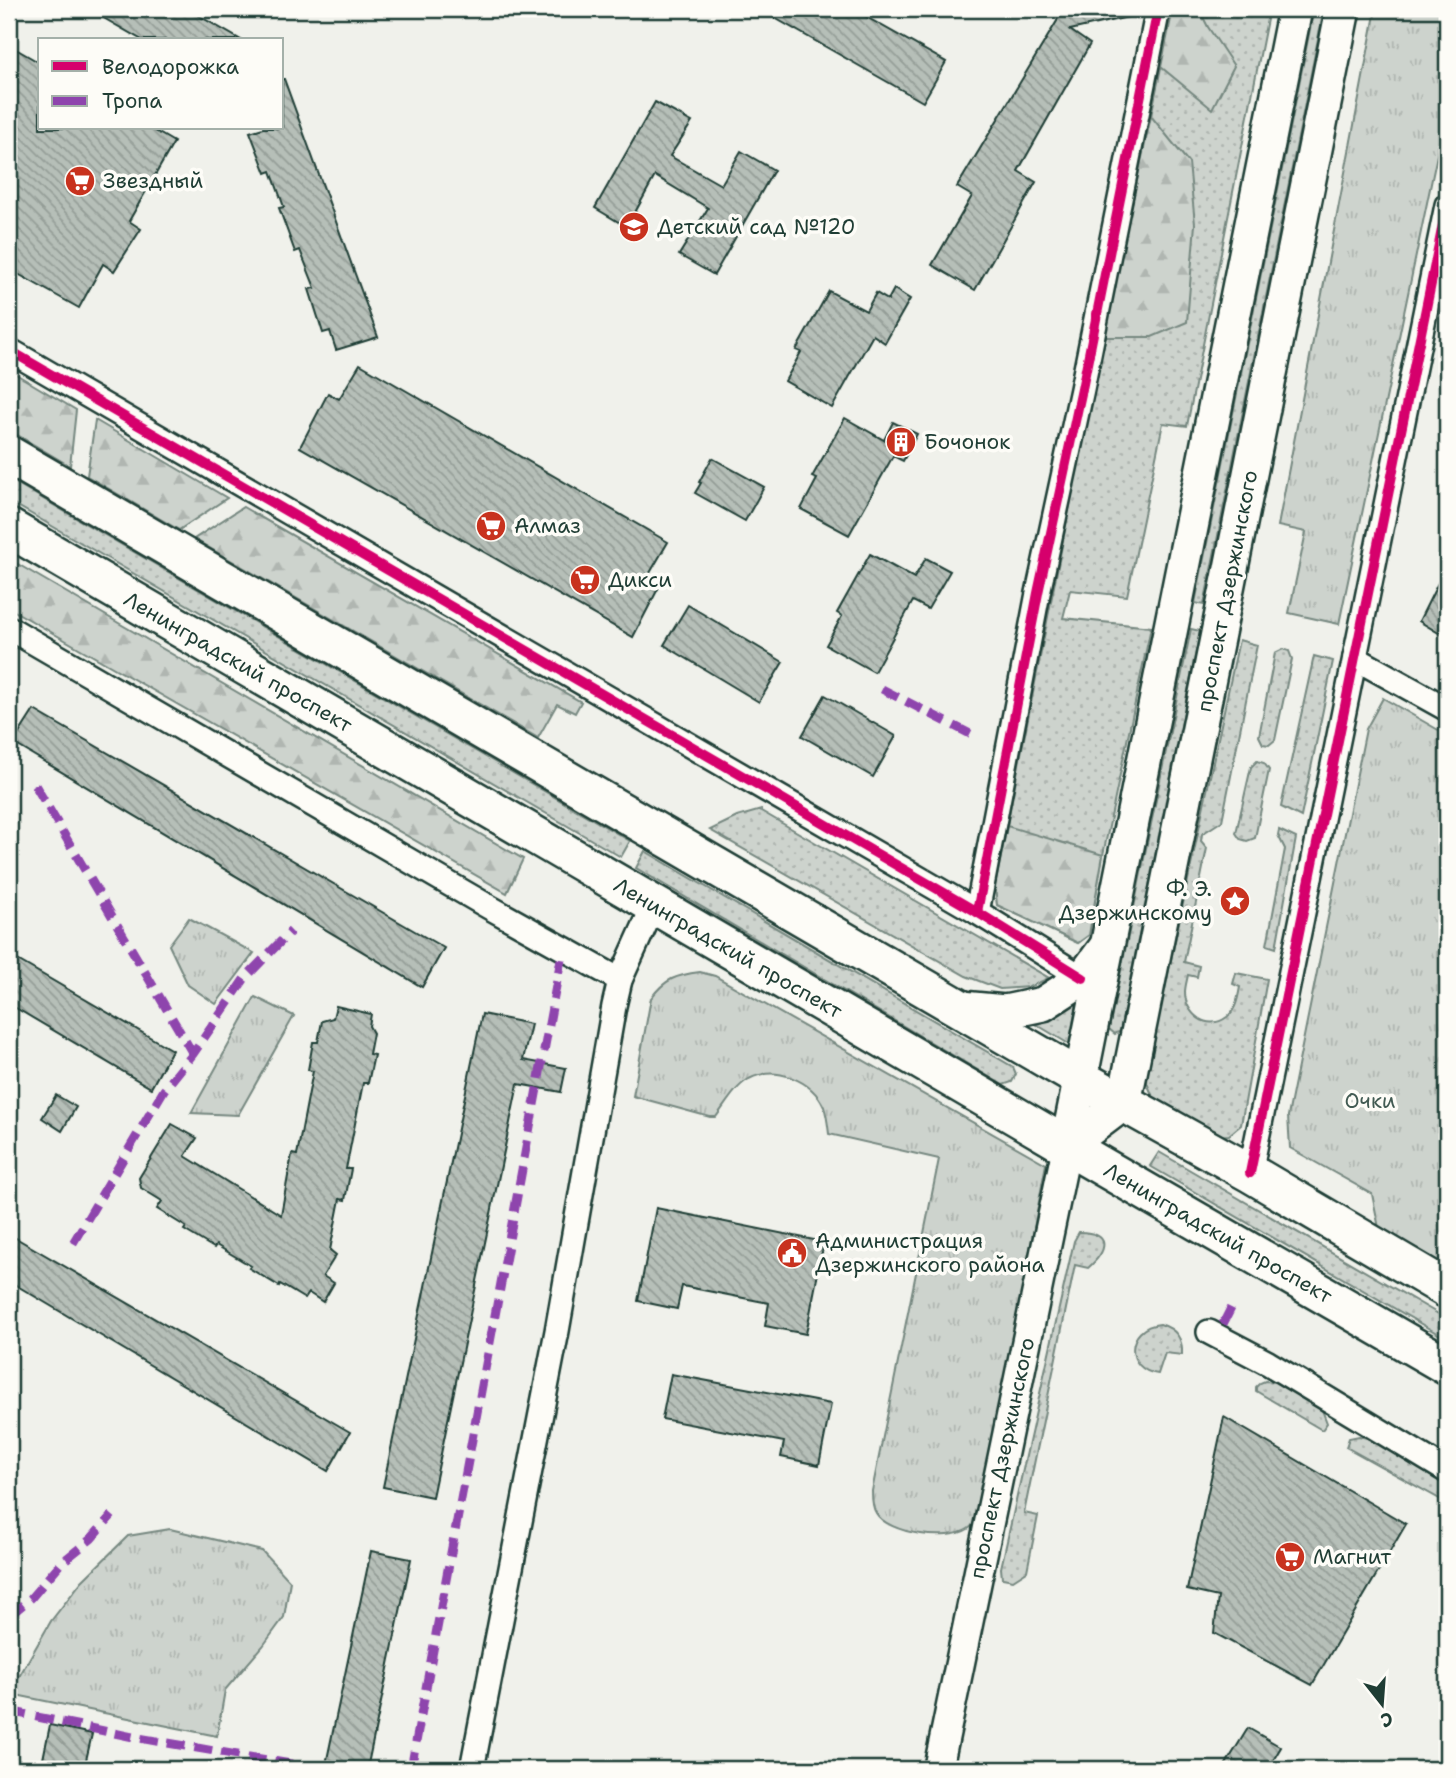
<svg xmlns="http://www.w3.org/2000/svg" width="1456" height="1778" font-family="'Shantell Sans',sans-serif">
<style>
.grass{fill:url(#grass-dots);stroke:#768880;stroke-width:2}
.forest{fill:url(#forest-firs);stroke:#768880;stroke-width:2}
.park{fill:url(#park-tufts);stroke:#768880;stroke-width:2}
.building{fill:url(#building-back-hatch);stroke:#1f3d34;stroke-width:2}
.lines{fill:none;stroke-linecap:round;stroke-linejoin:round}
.minor-casing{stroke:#1f3d34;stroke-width:28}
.tertiary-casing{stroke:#1f3d34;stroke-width:33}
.secondary-casing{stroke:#1f3d34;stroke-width:38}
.primary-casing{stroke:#1f3d34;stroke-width:42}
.minor{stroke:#fdfcf7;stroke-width:23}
.tertiary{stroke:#fdfcf7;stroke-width:28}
.secondary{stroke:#fdfcf7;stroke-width:33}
.primary{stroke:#fdfcf7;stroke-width:37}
.quiet{stroke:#8e44ad;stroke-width:9;stroke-dasharray:18 9;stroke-linecap:butt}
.cycleway-casing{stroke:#fdfcf7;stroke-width:15}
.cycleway{stroke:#d6006c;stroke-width:10}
.labels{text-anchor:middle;stroke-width:7;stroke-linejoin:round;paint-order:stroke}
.poi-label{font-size:21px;fill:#1f3d34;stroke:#fdfcf7;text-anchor:start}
.street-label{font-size:21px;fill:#1f3d34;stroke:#fdfcf7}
.park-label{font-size:21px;fill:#425b53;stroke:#fdfcf7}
</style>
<defs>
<pattern id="grass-dots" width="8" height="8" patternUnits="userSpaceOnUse" patternTransform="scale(1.75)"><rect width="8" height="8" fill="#cdd3cd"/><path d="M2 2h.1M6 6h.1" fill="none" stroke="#b0b6b1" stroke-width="1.8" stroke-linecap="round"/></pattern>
<pattern id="forest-firs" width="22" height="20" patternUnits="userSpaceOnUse" patternTransform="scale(1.75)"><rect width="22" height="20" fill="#cdd3cd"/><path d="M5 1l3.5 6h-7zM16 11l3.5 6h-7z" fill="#b0b6b1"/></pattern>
<pattern id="park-tufts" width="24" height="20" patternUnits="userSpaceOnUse" patternTransform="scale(1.75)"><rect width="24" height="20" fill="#cdd3cd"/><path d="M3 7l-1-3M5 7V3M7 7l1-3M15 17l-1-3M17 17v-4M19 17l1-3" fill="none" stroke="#b0b6b1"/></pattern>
<pattern id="building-back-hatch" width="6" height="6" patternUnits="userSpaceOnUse" patternTransform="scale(1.75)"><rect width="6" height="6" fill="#b6bfb8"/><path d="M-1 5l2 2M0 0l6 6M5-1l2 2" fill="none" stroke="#939c96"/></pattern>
</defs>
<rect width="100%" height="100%" fill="#f0f1eb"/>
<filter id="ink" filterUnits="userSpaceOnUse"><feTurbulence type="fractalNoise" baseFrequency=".0143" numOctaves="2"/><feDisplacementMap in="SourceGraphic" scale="14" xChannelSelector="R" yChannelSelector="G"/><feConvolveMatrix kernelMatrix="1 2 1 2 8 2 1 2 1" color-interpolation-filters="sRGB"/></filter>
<g filter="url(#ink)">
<g class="grass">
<polygon points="1173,9 1269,9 1187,426 1163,423 1127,596 1070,590 1063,618 1151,627 1103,855 1089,935 1078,943 997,905 995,886 1103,337 1151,116"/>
<polygon points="1314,9 1324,9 1204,605 1195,603"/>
<polygon points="9,479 630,841 621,857 9,501"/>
<polygon points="1191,629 1200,631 1120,1031 1115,1034 1109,1029"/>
<path d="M 1239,640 L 1257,645 L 1222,821 L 1202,834 L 1201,841 L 1207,848 L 1184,962 L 1199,966 L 1197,977 L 1188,975 C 1187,980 1185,987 1185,992 C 1185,1014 1207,1032 1227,1017 C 1236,1010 1238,998 1240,987 L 1233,984 L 1236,973 L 1267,979 L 1241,1125 L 1229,1135 L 1217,1136 L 1153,1097 L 1147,1083 L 1148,1068 Z"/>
<polygon points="1283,649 1289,651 1292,659 1275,740 1269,745 1263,744 1259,736 1275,653"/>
<polygon points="1314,656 1333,661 1301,817 1281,807"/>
<polygon points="1257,761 1264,763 1269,770 1255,838 1247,841 1240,839 1236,833 1251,767"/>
<polygon points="761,810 761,811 1049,978 1029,987 1000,989 966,976 710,830 737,817"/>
<polygon points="1279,830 1296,838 1276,948 1267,945 1285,849 1278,835"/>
<polygon points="645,851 1013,1067 1016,1074 1012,1082 1003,1085 636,868"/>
<polygon points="1078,998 1069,1044 1024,1017"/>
<polygon points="1159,1152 1447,1319 1447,1339 1150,1166"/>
<path d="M 1079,1232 C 1112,1233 1108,1250 1088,1268 L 1075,1265 L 1024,1513 L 1038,1516 L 1027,1571 L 1013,1580 L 1002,1578 L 1001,1568 L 1074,1241 Z"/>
<path d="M 1160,1324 C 1176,1329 1183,1338 1182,1355 L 1165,1353 L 1158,1374 C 1124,1370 1125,1327 1160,1324 Z"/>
<polygon points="1265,1381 1275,1382 1322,1410 1327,1423 1322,1430 1256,1391 1256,1387 1260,1383"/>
<polygon points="1359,1436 1371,1439 1447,1483 1447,1503 1346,1447 1349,1438"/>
</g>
<g class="forest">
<polygon points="1173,9 1199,9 1208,27 1234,66 1212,109 1161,67"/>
<polygon points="1151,116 1189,163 1195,224 1187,322 1152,337 1103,337"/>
<polygon points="9,370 76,410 70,466 9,430"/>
<polygon points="95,420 227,498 179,530 87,476"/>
<polygon points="243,507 581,702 575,713 557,704 538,738 194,539"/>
<polygon points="9,559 523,859 507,893 9,608"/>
<polygon points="1007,826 1103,855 1089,935 1078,943 997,905 995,886"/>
</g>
<g class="park">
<polygon points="1376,9 1447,9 1447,107 1339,624 1289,613 1306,532 1278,526"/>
<polygon points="1383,698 1447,735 1447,1269 1379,1228 1372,1194 1290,1148 1288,1116 1366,729"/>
<polygon points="189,918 254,953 216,1004 188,985 169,945"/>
<path d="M 700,972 L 715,976 L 1046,1164 L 981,1512 C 977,1519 975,1525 968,1529 C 948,1542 888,1534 876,1513 C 872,1507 872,1498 872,1491 L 939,1159 L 829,1134 C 828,1126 827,1115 824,1107 C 812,1080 775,1065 749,1079 C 735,1087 726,1104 716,1117 L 710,1117 L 633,1096 L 651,998 C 665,979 676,975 700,972 Z"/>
<polygon points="255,997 294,1016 238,1115 191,1113"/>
<polygon points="170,1529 262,1551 290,1581 284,1617 263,1646 225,1690 217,1736 11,1694 16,1682 51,1621 82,1581 128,1536"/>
</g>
<g class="building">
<polygon points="88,9 187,9 241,40 142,40"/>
<polygon points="759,9 852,9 946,62 923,102"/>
<polygon points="1060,9 1132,9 1133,16 1070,30 1090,44 1018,171 1036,182 975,290 932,265 972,196 957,187 1057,21"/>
<polygon points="9,45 40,63 40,128 150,128 174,142 129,221 141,229 114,271 103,264 79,308 9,269"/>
<polygon points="282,79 284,79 378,337 336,350 330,331 323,333 309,289 315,288 300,250 295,252 279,208 284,207 271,171 266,173 250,132 263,128 282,128"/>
<polygon points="655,102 692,122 670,156 721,185 741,151 774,170 714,275 679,255 708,208 655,176 627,227 595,208"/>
<polygon points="894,289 910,299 885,343 873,335 832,408 785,381 801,352 796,350 829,291 866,311 876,293 888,300"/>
<polygon points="360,364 668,542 647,578 660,585 633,637 300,447 328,393 339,399"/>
<polygon points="845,418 884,440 893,422 917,434 903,461 893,456 849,535 801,509 817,479 812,477"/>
<polygon points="712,458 764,487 745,521 695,493 701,483 699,482"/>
<polygon points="870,554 914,578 926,558 950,571 928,609 913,601 874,672 826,645 842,616 837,613"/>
<polygon points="1447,565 1447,638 1419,621"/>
<polygon points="688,605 783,662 759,702 664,645"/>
<polygon points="825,695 896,736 873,777 802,736"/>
<polygon points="34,710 444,948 422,987 13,743"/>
<polygon points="9,955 172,1050 151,1088 9,1004"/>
<polygon points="336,1006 371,1014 369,1026 373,1033 369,1054 374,1055 368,1083 363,1083 346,1169 351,1169 345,1200 340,1199 330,1250 336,1255 323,1276 334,1283 323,1302 309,1293 305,1299 280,1284 279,1286 249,1268 251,1266 216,1245 214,1248 184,1230 186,1227 157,1209 162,1201 141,1188 139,1178 172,1124 197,1138 185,1156 281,1215 292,1154 297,1155 313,1071 308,1070 313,1042 318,1042 322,1021 333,1018"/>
<polygon points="482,1014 531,1024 523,1060 566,1068 561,1092 518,1084 432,1497 383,1487"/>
<polygon points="56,1095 76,1107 62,1131 42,1118"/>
<polygon points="656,1208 824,1242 806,1334 765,1326 769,1303 682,1286 677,1309 638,1301"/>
<polygon points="9,1234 350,1432 328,1471 9,1281"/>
<polygon points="671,1374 831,1404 819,1465 781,1457 784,1442 662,1419"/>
<polygon points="1224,1417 1406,1524 1312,1685 1214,1633 1218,1597 1187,1590"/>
<polygon points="371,1551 411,1559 367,1769 325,1769"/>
<polygon points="50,1725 92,1734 84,1769 41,1769"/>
<polygon points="1248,1728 1281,1747 1268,1769 1223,1769"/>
</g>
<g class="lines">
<g class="minor-casing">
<g id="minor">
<polyline points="9,350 977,912 1083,978"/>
<polyline points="9,628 489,907 620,980"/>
<polyline points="1355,658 1447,709"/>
<polyline points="977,912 1038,593 1082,389 1158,9"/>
<polyline points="1250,1173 1447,205"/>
<polyline points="1209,1332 1268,1363 1447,1471"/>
<polyline points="472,1769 557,1331 614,1006 620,980 654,905"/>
</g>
</g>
<g class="tertiary-casing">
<polyline id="tertiary" points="938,1769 1067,1146"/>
</g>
<g class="secondary-casing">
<g id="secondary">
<polyline points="962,1008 1005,1012 1043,1004 1083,978 1106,947"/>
<polyline points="1067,1146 1124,1103 1343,9"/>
<polyline points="1067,1146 1295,9"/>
</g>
</g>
<g class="primary-casing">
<g id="primary">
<polyline points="9,455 1081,1079 1250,1173 1447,1289"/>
<polyline points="9,528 1067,1146 1447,1366"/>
</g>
</g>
<use href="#minor" class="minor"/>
<use href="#tertiary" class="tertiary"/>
<use href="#secondary" class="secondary"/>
<use href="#primary" class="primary"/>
<g class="quiet">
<polyline points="882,689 978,738"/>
<polyline points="35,785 193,1054"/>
<polyline points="73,1243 164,1090 193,1054 245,978 291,931"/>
<polyline points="1223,1324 1234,1302"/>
<polyline points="9,1616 31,1598 60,1564 91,1539 112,1515"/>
<polyline points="9,1711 133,1737 296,1765"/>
<polyline points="411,1769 561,959"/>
</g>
<g class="cycleway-casing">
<g id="cycleway">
<polyline points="9,350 977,912 1083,978"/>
<polyline points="977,912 1038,593 1082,389 1158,9"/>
<polyline points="1250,1173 1447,205"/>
</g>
</g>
<use href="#cycleway" class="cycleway"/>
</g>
</g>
<defs>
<g id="supermarket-disc" transform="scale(1.575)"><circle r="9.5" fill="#c8321e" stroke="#fdfcf7"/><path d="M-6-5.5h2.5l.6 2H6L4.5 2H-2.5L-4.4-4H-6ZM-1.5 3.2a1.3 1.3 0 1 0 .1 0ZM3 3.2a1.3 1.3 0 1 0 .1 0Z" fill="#fff"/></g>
<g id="school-disc" transform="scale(1.575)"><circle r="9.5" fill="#c8321e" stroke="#fdfcf7"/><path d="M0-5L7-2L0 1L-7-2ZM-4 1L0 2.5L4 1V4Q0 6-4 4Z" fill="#fff"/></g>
<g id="building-disc" transform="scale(1.575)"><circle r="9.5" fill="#c8321e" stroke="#fdfcf7"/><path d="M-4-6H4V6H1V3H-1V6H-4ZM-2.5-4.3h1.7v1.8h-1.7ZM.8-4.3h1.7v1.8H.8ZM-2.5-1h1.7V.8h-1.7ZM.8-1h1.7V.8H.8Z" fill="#fff"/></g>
<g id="sight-disc" transform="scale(1.575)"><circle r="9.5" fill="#c8321e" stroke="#fdfcf7"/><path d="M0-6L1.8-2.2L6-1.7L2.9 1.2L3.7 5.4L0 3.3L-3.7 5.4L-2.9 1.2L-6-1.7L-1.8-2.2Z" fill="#fff"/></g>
<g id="civic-disc" transform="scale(1.575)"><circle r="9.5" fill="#c8321e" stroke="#fdfcf7"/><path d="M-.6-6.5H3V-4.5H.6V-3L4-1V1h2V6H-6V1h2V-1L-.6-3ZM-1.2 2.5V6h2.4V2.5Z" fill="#fff"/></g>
</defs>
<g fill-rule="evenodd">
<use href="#supermarket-disc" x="80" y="181"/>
<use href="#school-disc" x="634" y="227"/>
<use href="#building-disc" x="901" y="442"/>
<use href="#supermarket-disc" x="491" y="526"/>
<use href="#supermarket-disc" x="585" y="580"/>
<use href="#sight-disc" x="1235" y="901"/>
<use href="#civic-disc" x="792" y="1253"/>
<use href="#supermarket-disc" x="1290" y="1557"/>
</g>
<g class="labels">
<g class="poi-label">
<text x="103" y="188">Звездный</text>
<text x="657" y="234">Детский сад №120</text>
<text x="924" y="449">Бочонок</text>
<text x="514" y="533">Алмаз</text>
<text x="608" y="587">Дикси</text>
<text x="1212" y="896" text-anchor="end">Ф. Э.<tspan x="1212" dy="24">Дзержинскому</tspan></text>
<text x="815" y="1248">Администрация<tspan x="815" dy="24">Дзержинского района</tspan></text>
<text x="1313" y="1564">Магнит</text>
</g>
<g class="street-label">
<text transform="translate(1227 591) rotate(-79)" y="7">проспект Дзержинского</text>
<text transform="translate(238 662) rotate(30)" y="7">Ленинградский проспект</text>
<text transform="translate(728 948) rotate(30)" y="7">Ленинградский проспект</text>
<text transform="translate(1218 1233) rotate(30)" y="7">Ленинградский проспект</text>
<text transform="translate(1002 1458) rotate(-78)" y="7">проспект Дзержинского</text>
</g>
<g class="park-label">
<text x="1370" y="1108">Очки</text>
</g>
</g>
<rect width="1456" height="1778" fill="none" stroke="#fdfcf7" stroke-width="35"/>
<rect x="18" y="18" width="1421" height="1743" fill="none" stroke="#1f3d34" stroke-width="2.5" filter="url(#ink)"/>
<rect x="38" y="38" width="245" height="91" fill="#fdfcf7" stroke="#a4b0a9" stroke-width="2"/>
<rect x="52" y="61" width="35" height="10" fill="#d6006c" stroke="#a4b0a9" stroke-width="2"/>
<text x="102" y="74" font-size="21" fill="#1f3d34">Велодорожка</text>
<rect x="52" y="96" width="35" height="10" fill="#8e44ad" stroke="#a4b0a9" stroke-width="2"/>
<text x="102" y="108" font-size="21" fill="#1f3d34">Тропа</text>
<g transform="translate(1382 1704) rotate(163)" stroke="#fdfcf7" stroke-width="5" paint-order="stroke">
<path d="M0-5L12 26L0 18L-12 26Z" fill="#1f3d34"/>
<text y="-10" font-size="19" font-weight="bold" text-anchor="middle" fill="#1f3d34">С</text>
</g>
</svg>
